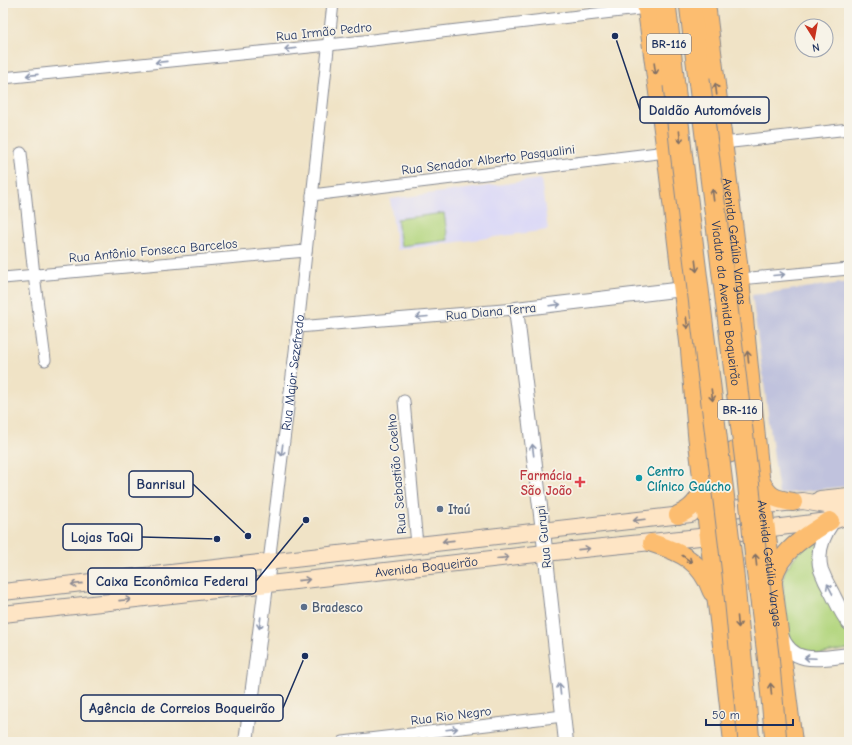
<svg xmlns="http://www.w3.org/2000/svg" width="852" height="745" font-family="'Comic Neue',sans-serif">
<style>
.built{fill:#d9d7f8}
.industrial{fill:#c0c2dd}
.green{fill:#b3d67f;stroke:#67826e}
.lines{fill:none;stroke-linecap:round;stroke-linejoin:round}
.minor-casing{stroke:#868992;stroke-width:13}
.tertiary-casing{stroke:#868992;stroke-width:16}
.secondary-casing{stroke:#868992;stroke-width:18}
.primary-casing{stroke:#868992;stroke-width:20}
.motorway-casing{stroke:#868992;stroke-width:23}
.minor{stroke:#fff;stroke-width:11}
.tertiary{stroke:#fff;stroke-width:14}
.secondary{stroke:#fee5c5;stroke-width:16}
.primary{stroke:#fcbd6f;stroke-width:18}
.motorway{stroke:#fcbd6f;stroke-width:21}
.motorway-bridge-casing{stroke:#868992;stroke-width:23;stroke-linecap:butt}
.motorway-bridge{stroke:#fcbd6f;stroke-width:21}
.oneway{stroke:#8d97ae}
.oneway2{stroke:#806f66}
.oneway3{stroke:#8c8a92}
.culture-dot{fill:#0f9aa8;stroke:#f7f3e8;stroke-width:1.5}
.health-dot{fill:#e0444e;stroke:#f7f3e8;stroke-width:1.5}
.service-dot{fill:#5c6f8a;stroke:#f7f3e8;stroke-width:1.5}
.labels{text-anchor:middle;stroke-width:3.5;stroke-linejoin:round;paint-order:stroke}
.shield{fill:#f7f3e8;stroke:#5d6a87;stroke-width:1}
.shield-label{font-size:12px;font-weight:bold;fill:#1b2f5e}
.street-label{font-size:13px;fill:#1b2f5e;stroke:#f7f3e8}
.culture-label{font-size:13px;font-weight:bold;fill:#0d838f;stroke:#f7f3e8;text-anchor:start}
.health-label{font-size:13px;font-weight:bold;fill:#be3a42;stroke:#f7f3e8;text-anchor:end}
.service-label{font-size:13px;font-weight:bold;fill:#4e5e75;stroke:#f7f3e8;text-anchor:start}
.leader{fill:none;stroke:#1b2f5e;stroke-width:1.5}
.callout-dot{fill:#1b2f5e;stroke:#f7f3e8;stroke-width:1.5}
.callout{fill:#f7f3e8;stroke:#1b2f5e;stroke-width:1.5}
.callout-label{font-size:14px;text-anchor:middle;font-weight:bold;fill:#1b2f5e}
</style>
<rect width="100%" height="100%" fill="#f7f3e8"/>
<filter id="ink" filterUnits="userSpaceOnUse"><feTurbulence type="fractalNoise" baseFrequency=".025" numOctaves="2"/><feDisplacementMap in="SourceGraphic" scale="8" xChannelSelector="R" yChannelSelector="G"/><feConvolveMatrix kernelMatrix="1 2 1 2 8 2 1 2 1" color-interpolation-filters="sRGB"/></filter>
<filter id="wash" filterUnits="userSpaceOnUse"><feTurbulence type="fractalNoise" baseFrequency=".012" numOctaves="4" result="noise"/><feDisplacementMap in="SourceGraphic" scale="16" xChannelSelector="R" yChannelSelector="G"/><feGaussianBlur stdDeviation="0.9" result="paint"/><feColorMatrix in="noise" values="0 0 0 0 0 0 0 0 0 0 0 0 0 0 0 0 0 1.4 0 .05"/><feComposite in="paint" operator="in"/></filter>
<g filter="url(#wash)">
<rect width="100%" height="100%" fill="#f0e3c6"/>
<polygon class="built" points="541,179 548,230 397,250 390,199"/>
<polygon class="industrial" points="849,282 849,486 779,494 752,295"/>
<g class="green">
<polygon points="444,213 448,240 401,246 397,219"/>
<polygon points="817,542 844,627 849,633 849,649 818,654 803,651 795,646 789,638 786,627 783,590 784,572 802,547"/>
</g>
</g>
<g filter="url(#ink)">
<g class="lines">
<g class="minor-casing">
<g id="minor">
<polyline points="3,78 329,45 647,8"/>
<polyline points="723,143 849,129"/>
<polyline points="21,153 34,275 45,360"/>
<polyline points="312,195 666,152"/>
<polyline points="3,278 306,251"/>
<polyline points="740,279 849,269"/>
<polyline points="298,327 516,309"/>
<polyline points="404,401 417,545"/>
<path id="s1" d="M 269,562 L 298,327 L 333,3"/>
<polyline points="343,742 563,716"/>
</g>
</g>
<g class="tertiary-casing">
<g id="tertiary">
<path d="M 833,521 C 823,535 816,552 821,570 C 824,578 828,586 832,593 C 837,603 842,614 849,623"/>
<path d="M 781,635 C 792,667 823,658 849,655"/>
<polyline points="246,742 269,562"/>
<polyline points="566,742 543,531 516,309 683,289"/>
</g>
</g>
<g class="secondary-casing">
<g id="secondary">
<polyline points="820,499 849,496"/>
<polyline points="714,511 803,501 849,509"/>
<polyline points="3,592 691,514"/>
<path id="s2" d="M 3,614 L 545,553 L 709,536 L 836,520 L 849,515"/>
</g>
</g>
<g class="primary-casing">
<g id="primary">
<polyline points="646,3 666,152 690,350 697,434 706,512 724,662 733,742"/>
<path id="s3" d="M 706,3 L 740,279 L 763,506 L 793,742"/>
<path d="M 707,448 C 716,456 729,457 739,448 C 744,444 747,439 751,433"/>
<path d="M 760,479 C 768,497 774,499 793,502"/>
<path d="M 678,515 C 692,509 699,501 703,486"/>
<path d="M 652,543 C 681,552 701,561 712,592"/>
<path d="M 773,580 C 779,551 807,535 830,521"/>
</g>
</g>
<g class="motorway-casing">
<g id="motorway">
<polyline points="665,3 674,85"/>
<polyline points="690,3 699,79"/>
</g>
</g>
<use href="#minor" class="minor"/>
<use href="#tertiary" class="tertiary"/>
<use href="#secondary" class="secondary"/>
<use href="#primary" class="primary"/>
<use href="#motorway" class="motorway"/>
<g class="motorway-bridge-casing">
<g id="motorway-bridge">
<path id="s4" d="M 699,79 L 748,479 L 757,569 L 768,655 L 776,742"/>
<polyline points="674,85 681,151 733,574 749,742"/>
</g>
</g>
<use href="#motorway-bridge" class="motorway-bridge"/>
</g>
<defs><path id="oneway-shaft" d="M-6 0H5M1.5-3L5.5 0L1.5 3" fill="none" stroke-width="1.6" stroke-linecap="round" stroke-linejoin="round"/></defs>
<g class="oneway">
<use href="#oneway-shaft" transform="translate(290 49) rotate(174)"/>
<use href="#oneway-shaft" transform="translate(161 62) rotate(174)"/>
<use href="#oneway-shaft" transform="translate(32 75) rotate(174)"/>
<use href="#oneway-shaft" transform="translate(779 275) rotate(-5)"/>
<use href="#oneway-shaft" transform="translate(555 305) rotate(-7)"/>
<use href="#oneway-shaft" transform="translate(422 317) rotate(175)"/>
<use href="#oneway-shaft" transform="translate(282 450) rotate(97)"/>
<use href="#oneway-shaft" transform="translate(533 450) rotate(-97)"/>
<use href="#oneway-shaft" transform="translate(830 589) rotate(-117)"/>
<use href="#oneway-shaft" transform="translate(260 623) rotate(97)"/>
<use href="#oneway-shaft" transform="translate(810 658) rotate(-177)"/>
<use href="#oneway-shaft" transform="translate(560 689) rotate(-96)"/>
<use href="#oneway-shaft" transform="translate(452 729) rotate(-7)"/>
</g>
<g class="oneway2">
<use href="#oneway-shaft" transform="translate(655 69) rotate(82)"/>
<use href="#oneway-shaft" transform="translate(716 89) rotate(-97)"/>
<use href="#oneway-shaft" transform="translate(680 137) rotate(84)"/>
<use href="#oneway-shaft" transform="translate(713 195) rotate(-97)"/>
<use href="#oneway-shaft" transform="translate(696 266) rotate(83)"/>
<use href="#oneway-shaft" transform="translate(687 323) rotate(83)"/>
<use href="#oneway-shaft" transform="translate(748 357) rotate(-96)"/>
<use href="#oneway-shaft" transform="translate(712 395) rotate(83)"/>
<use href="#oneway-shaft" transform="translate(687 559) rotate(36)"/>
<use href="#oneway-shaft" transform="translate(756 560) rotate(-96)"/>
<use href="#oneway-shaft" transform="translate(738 622) rotate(85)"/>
<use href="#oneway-shaft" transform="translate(771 689) rotate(-95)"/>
</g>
<g class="oneway3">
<use href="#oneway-shaft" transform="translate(639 520) rotate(173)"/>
<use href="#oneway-shaft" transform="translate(448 541) rotate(174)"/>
<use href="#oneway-shaft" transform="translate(584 549) rotate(-6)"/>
<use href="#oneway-shaft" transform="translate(503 558) rotate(-6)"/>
<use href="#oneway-shaft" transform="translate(304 580) rotate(-6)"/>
<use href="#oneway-shaft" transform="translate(77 584) rotate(174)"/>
<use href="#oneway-shaft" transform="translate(125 600) rotate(-6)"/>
</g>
</g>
<circle class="culture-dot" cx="639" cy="478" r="4"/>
<path class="health-dot" d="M578 476h4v4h4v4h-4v4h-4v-4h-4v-4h4z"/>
<g class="service-dot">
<circle cx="440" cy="509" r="4"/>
<circle cx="304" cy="607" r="4"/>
</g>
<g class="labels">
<g class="shield">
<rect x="647" y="34" width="44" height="20" rx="3"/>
<rect x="718" y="400" width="44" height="20" rx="3"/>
</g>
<g class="shield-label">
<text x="669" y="48">BR-116</text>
<text x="740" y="414">BR-116</text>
</g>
<g class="street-label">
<text transform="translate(324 31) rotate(-6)" y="5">Rua Irmão Pedro</text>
<text transform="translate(488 159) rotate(-7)" y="5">Rua Senador Alberto Pasqualini</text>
<text dy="5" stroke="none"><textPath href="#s3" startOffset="240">Avenida Getúlio Vargas</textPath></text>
<text transform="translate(153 250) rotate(-5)" y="5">Rua Antônio Fonseca Barcelos</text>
<text dy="5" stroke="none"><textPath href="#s4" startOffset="226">Viaduto da Avenida Boqueirão</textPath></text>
<text transform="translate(491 311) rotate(-5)" y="5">Rua Diana Terra</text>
<text dy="5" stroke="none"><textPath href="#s1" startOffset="191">Rua Major Sezefredo</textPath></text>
<text transform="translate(396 474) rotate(-95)" y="5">Rua Sebastião Coelho</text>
<text transform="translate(543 537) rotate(-96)" y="5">Rua Gurupi</text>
<text dy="5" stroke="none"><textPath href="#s3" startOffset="564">Avenida Getúlio Vargas</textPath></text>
<text dy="5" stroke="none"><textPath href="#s2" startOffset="426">Avenida Boqueirão</textPath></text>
<text transform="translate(451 715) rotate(-7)" y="5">Rua Rio Negro</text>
</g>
<g class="culture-label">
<text x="647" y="476">Centro<tspan x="647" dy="15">Clínico Gaúcho</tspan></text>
</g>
<g class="health-label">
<text x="572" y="480">Farmácia<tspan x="572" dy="15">São João</tspan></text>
</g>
<g class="service-label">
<text x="448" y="514">Itaú</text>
<text x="312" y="612">Bradesco</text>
</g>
</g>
<path class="leader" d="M615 36L640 110M248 536L193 484M217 539L142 537M306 520L256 581M305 656L283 708"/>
<g class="callout-dot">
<circle cx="615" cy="36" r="4"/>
<circle cx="248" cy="536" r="4"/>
<circle cx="217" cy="539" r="4"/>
<circle cx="306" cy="520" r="4"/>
<circle cx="305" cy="656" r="4"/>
</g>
<g class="callout">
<rect x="640" y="97" width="129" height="26" rx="4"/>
<rect x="129" y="471" width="64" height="26" rx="4"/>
<rect x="63" y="524" width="79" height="26" rx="4"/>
<rect x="88" y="568" width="168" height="26" rx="4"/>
<rect x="81" y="695" width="202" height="26" rx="4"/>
</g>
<g class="callout-label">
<text x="705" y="115">Daldão Automóveis</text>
<text x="161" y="489">Banrisul</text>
<text x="102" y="542">Lojas TaQi</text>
<text x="172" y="586">Caixa Econômica Federal</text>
<text x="182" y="713">Agência de Correios Boqueirão</text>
</g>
<rect width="852" height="745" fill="none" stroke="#f7f3e8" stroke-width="16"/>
<g transform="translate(814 38) rotate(169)"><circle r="19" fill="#f7f3e8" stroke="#9fa5b1"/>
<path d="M0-3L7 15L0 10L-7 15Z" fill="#c8321e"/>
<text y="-6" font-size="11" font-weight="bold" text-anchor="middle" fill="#1b2f5e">N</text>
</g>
<path d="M706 719v6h87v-6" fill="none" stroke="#1b2f5e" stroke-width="2"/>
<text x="712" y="719" font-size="12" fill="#1b2f5e" stroke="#f7f3e8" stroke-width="3" paint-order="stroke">50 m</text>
</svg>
